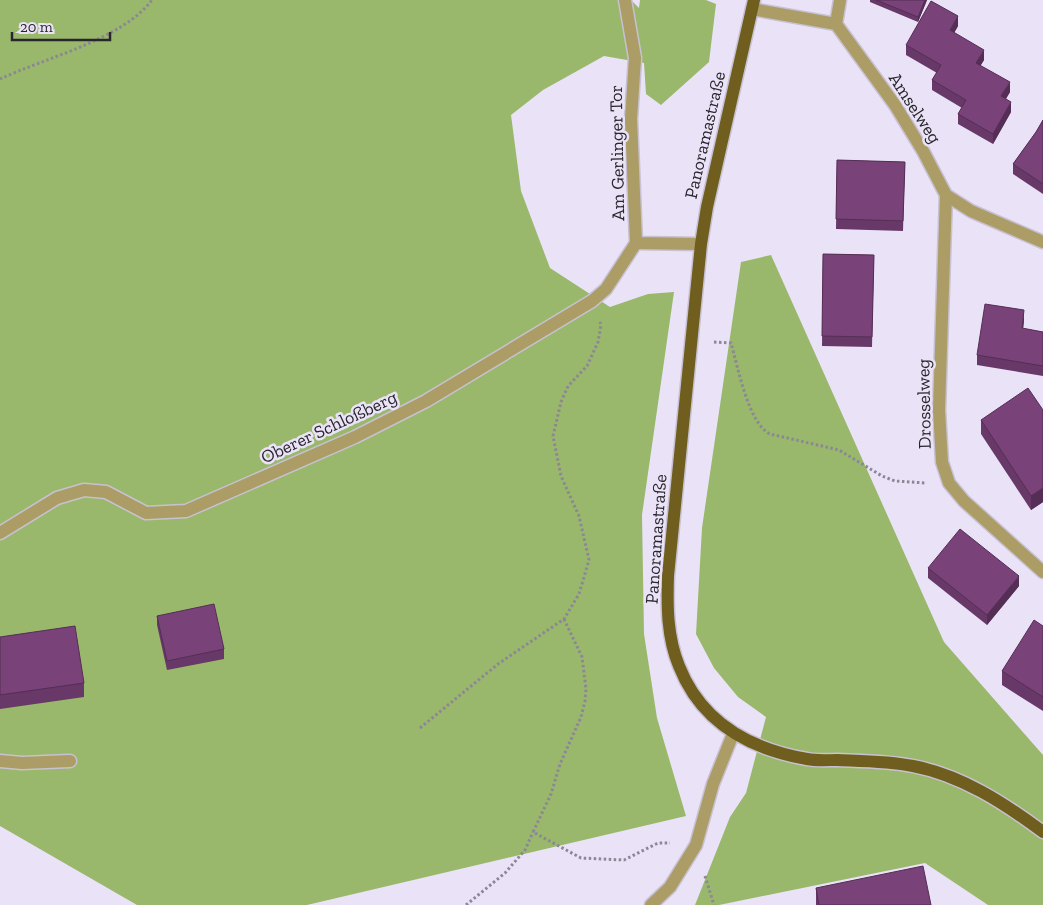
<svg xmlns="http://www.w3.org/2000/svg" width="1043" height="905" font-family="'Zilla Slab',serif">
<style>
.forest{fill:#99b86c}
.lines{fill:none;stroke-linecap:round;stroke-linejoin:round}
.minor-casing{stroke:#c7c1d2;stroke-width:15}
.major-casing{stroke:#c7c1d2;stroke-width:15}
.path{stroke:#8c8795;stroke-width:3;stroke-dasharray:2.5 2.5;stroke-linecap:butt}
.minor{stroke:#ac9c65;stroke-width:12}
.major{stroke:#6f5e1d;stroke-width:12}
.wall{fill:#683968}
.shaded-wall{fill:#552e55}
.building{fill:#794279;stroke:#552e55}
.labels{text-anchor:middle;stroke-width:5;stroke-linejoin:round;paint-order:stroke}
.street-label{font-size:18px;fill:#28252c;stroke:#eae3f7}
</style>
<rect width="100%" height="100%" fill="#eae3f7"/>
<g class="forest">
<polygon points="0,0 631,0 639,8 640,0 706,0 716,4 709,62 661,105 646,94 644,63 604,56 543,90 511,115 521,191 550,268 610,307 648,294 674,292 642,515 644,634 657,718 686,816 307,905 137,905 0,826"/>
<polygon points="771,255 944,642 1043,755 1043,905 988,905 925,863 719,905 695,905 730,817 746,793 766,717 738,697 714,668 696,634 702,528 741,262"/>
</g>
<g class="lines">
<g class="minor-casing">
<g id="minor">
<polyline points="625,0 635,58 631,119 636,243 701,244"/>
<polyline points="752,9 836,24 895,105 923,151 946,195 971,211 1043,242"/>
<polyline points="836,24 840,0"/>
<polyline points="946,195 939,410 942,462 949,483 964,501 1043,572"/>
<polyline points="0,533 57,498 84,490 106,492 146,513 186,511 355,437 426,401 592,301 606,289 636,243"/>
<polyline points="0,761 22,763 70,761"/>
<polyline points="651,905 670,887 696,845 713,784 733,734"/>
</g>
</g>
<g class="major-casing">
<path id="major" d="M 754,0 L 707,207 L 701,244 L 668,576 C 667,606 667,637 679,666 C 701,722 749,749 807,759 C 817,761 827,760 837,760 C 862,761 888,761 913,766 C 961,775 1004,803 1043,832"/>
</g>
<g class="path">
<path d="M 0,79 C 45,58 123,39 152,0"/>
<path d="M 714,342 L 731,343 C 738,367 748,423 770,434 L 839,450 L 882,476 L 895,481 L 926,483"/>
<polyline points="564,619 582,657 586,689 585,701 581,717 560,764 551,794 533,832 581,858 624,860 658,843 670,843"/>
<polyline points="420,728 498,664 564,619 579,594 589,560 579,516 561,476 553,436 561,402 568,386 587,366 598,342 601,325 600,322"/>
<polyline points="705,876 714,905"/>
<polyline points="466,905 505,873 525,850 533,832"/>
</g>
<use href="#minor" class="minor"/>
<use href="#major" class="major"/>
</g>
<g class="wall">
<polygon points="870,0 927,0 918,22 870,2"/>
<polygon points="958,26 954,33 984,60 980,66 1010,92 1006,99 1011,112 993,144 958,124 958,114 962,108 932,90 932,80 937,73 906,55 906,45"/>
<polygon points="1043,120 1043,194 1013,174 1013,164 1036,132"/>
<polygon points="837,160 905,162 903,231 836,229"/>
<polygon points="823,254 874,255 872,347 822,346"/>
<polygon points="1024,320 1023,329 1043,332 1043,376 977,365 977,355"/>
<polygon points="1043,410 1043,502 1031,510 981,434 981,420"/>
<polygon points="928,568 1019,586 987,625 928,578"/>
<polygon points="157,616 224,649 224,659 167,670 157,625"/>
<polygon points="1043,626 1043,711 1002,685 1002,671"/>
<polygon points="0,637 84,683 84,697 0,709"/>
<polygon points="816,888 931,905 816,905"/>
</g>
<g class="shaded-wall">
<polygon points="925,0 927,0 918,22 918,17"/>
<polygon points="958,16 958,26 950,40 950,30"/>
<polygon points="984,50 984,60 976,73 976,63"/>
<polygon points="1010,82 1010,92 1001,106 1001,96"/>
<polygon points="1011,102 1011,112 993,144 993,134"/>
<polygon points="1024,310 1024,320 1022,338 1022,328"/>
<polygon points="1043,488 1043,502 1031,510 1031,496"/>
<polygon points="1019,576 1019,586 987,625 987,615"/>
</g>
<g class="building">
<polygon points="876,0 925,0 918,17"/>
<polygon points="931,1 958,16 950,30 984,50 976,63 1010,82 1001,96 1011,102 993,134 958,114 966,100 932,80 941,65 906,45"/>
<polygon points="1043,120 1043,184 1013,164 1036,132"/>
<polygon points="837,160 905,162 903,221 836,219"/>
<polygon points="823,254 874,255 872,337 822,336"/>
<polygon points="985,304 1024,310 1022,328 1043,332 1043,366 977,355"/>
<polygon points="1028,388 1043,410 1043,488 1031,496 981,420"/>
<polygon points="960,529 1019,576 987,615 928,568"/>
<polygon points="214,604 224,649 167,661 157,616"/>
<polygon points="1034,620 1043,626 1043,697 1002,671"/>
<polygon points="75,626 84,683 0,695 0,637"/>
<polygon points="923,866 931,905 819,905 816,888"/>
</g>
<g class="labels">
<g class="street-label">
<text transform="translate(915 108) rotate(57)" y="6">Amselweg</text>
<text transform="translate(705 135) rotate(-77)" y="6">Panoramastraße</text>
<text transform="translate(617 153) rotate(-91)" y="6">Am Gerlinger Tor</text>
<text transform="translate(924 404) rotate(-91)" y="6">Drosselweg</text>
<text transform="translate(329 427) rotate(-25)" y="6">Oberer Schloßberg</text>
<text transform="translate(656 539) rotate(-86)" y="6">Panoramastraße</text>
</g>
</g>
<path d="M12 32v8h98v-8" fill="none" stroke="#28252c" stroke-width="2.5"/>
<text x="20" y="32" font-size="15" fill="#28252c" stroke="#eae3f7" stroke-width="4" paint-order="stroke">20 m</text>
</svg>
